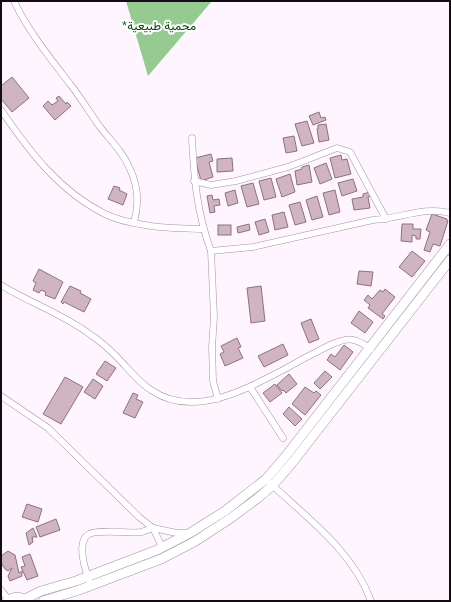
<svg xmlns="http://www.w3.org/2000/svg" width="451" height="602" font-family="Mulish,Vazirmatn,sans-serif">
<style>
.forest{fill:#95cb90}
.building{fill:#d0b4c0;stroke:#8d727e}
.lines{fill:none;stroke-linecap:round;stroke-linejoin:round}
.minor-casing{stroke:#a691a4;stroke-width:7}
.secondary-casing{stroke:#a691a4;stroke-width:10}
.minor{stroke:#fff;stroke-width:6}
.secondary{stroke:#fff;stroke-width:9}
.labels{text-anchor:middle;stroke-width:4;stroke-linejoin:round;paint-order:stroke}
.park-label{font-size:12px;fill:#0b4309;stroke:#fff}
</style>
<rect width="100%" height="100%" fill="#fff5fe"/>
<polygon class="forest" points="126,1 212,1 148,76"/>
<g class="building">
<polygon points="12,77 29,98 12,112 1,99 1,86"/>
<polygon points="59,96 66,104 67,102 71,106 55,120 43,106 48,101 52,105 58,101 56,98"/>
<polygon points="319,112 321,118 325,117 326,120 313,125 309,116"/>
<polygon points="307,121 314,143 302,146 295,124"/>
<polygon points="326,124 329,140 319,142 317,129 318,129 318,125"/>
<polygon points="294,136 297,151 286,153 283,138"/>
<polygon points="211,154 213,161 209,162 213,177 201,181 195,158"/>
<polygon points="341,155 342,160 347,159 351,174 335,178 330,158"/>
<polygon points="232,158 233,171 217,172 217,159"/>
<polygon points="326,163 332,179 320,184 314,168"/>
<polygon points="309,165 312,182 297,185 295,171 302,169 302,167"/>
<polygon points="290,174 295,192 282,197 276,179"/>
<polygon points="271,178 276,197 264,200 259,181"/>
<polygon points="353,179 357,191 342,196 338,183"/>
<polygon points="253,183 259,204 247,207 241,186"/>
<polygon points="114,186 120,188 119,190 127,194 123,205 108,199"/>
<polygon points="235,190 238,203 228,206 225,193"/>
<polygon points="335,190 340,212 329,215 323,193"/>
<polygon points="370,192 370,196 368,197 370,208 354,210 352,199 363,197 363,194"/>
<polygon points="212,195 213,200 219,199 220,205 214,206 215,212 210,213 207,196"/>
<polygon points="317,196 323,217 312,220 306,200"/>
<polygon points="300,202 306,222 295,225 289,205"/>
<polygon points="284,212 288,227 275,230 272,215"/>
<polygon points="432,214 447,219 447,221 448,221 440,246 433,244 430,252 424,250 430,232 426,230"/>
<polygon points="265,219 269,232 259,235 255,222"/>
<polygon points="249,224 250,230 238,233 237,227"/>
<polygon points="402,224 413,224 413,229 421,229 420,239 416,239 416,236 412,235 412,242 401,241"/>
<rect x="218" y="225" width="13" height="10"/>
<polygon points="412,251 425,261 412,277 399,267"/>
<polygon points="39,269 63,282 55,299 45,295 46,292 41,290 39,293 33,290 36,283 33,281"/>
<polygon points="359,271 373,272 371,286 357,284"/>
<polygon points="70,286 81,291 80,293 91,299 84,312 64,302 63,304 61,302"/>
<polygon points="261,286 265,321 251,323 247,288"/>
<polygon points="385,289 395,297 382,314 385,316 383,319 368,308 370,305 364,300 368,295 372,299 380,290 383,292"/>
<polygon points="359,311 373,322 365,333 351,323"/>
<polygon points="311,319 319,339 309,343 301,323"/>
<polygon points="237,338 241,347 238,348 243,358 225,366 220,354 224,352 221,346"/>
<polygon points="283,344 288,355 264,367 258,356"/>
<polygon points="344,345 353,352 340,370 327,360 331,354 335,357"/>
<polygon points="105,361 116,368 107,381 96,374"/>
<polygon points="325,371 332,377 320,389 314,383"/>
<polygon points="289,374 297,384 286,393 283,390 282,391 277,385"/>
<polygon points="65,377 83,387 61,424 43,414"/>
<polygon points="93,379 103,386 95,399 84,392"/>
<polygon points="275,384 282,393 270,402 263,393"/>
<polygon points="305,387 314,393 316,391 321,395 305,415 292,404"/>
<polygon points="133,393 138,395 136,399 143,402 135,418 123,413"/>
<polygon points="289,407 302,419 295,426 283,414"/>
<polygon points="27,504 42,509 38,522 22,517"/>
<polygon points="56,519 60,530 40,537 36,527"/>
<polygon points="33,528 37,537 32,537 33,542 29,545 26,533"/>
<polygon points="8,551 15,555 19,573 22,571 22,576 10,581 8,576 12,568 8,571 5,569 1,563 1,556"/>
<polygon points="30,554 38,576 27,580 21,567 25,566 22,557"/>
</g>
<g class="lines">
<g class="minor-casing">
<g id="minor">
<path d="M 14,1 C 28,31 50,58 70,84 C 81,98 90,113 100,127 C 111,141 123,152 130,169 C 138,186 139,205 134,222"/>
<path d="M 1,110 C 29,151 59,191 105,214 C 117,220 132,223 145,225 C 164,229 184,228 203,229"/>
<path d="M 192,138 C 194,179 197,213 211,251"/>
<polyline points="194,181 211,185 236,181 288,167 337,148 350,152 386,219"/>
<path d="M 1,285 C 30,303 63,314 91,335 C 100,341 109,349 116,356 C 128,368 137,381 151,390 C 192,418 243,391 281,371 C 297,362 314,353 330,345 C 348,337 354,337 371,349"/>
<polyline points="250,387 283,438"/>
<polyline points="1,396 48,428 139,517 153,528 177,533 188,533"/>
<path d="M 218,399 L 213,381 L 212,347 L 214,317 L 211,251 L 253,247 L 373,220 C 398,219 425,206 450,213"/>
<path d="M 270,483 C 307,518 353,551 371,601"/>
<polyline points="153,528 162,547"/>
<path d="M 89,580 C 85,569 76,541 89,534 C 99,529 129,534 142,532 C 145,531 149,529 153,528"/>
<polyline points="1,590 9,600"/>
</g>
</g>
<g class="secondary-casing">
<g id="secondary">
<polyline points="25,599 41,591 76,581 157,550 190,533 225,511 266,479 285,457 450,244"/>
<path d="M 7,601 C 14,596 20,596 27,601"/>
<polyline points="43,601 79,590 161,559 194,542 231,518 258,498 273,485 292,463 450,260"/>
</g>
</g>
<use href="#minor" class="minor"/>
<use href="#secondary" class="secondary"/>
</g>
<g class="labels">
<g class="park-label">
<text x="159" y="30">*محمية طبيعية</text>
</g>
</g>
<rect width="451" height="602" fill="none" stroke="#130c12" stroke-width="4"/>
</svg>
